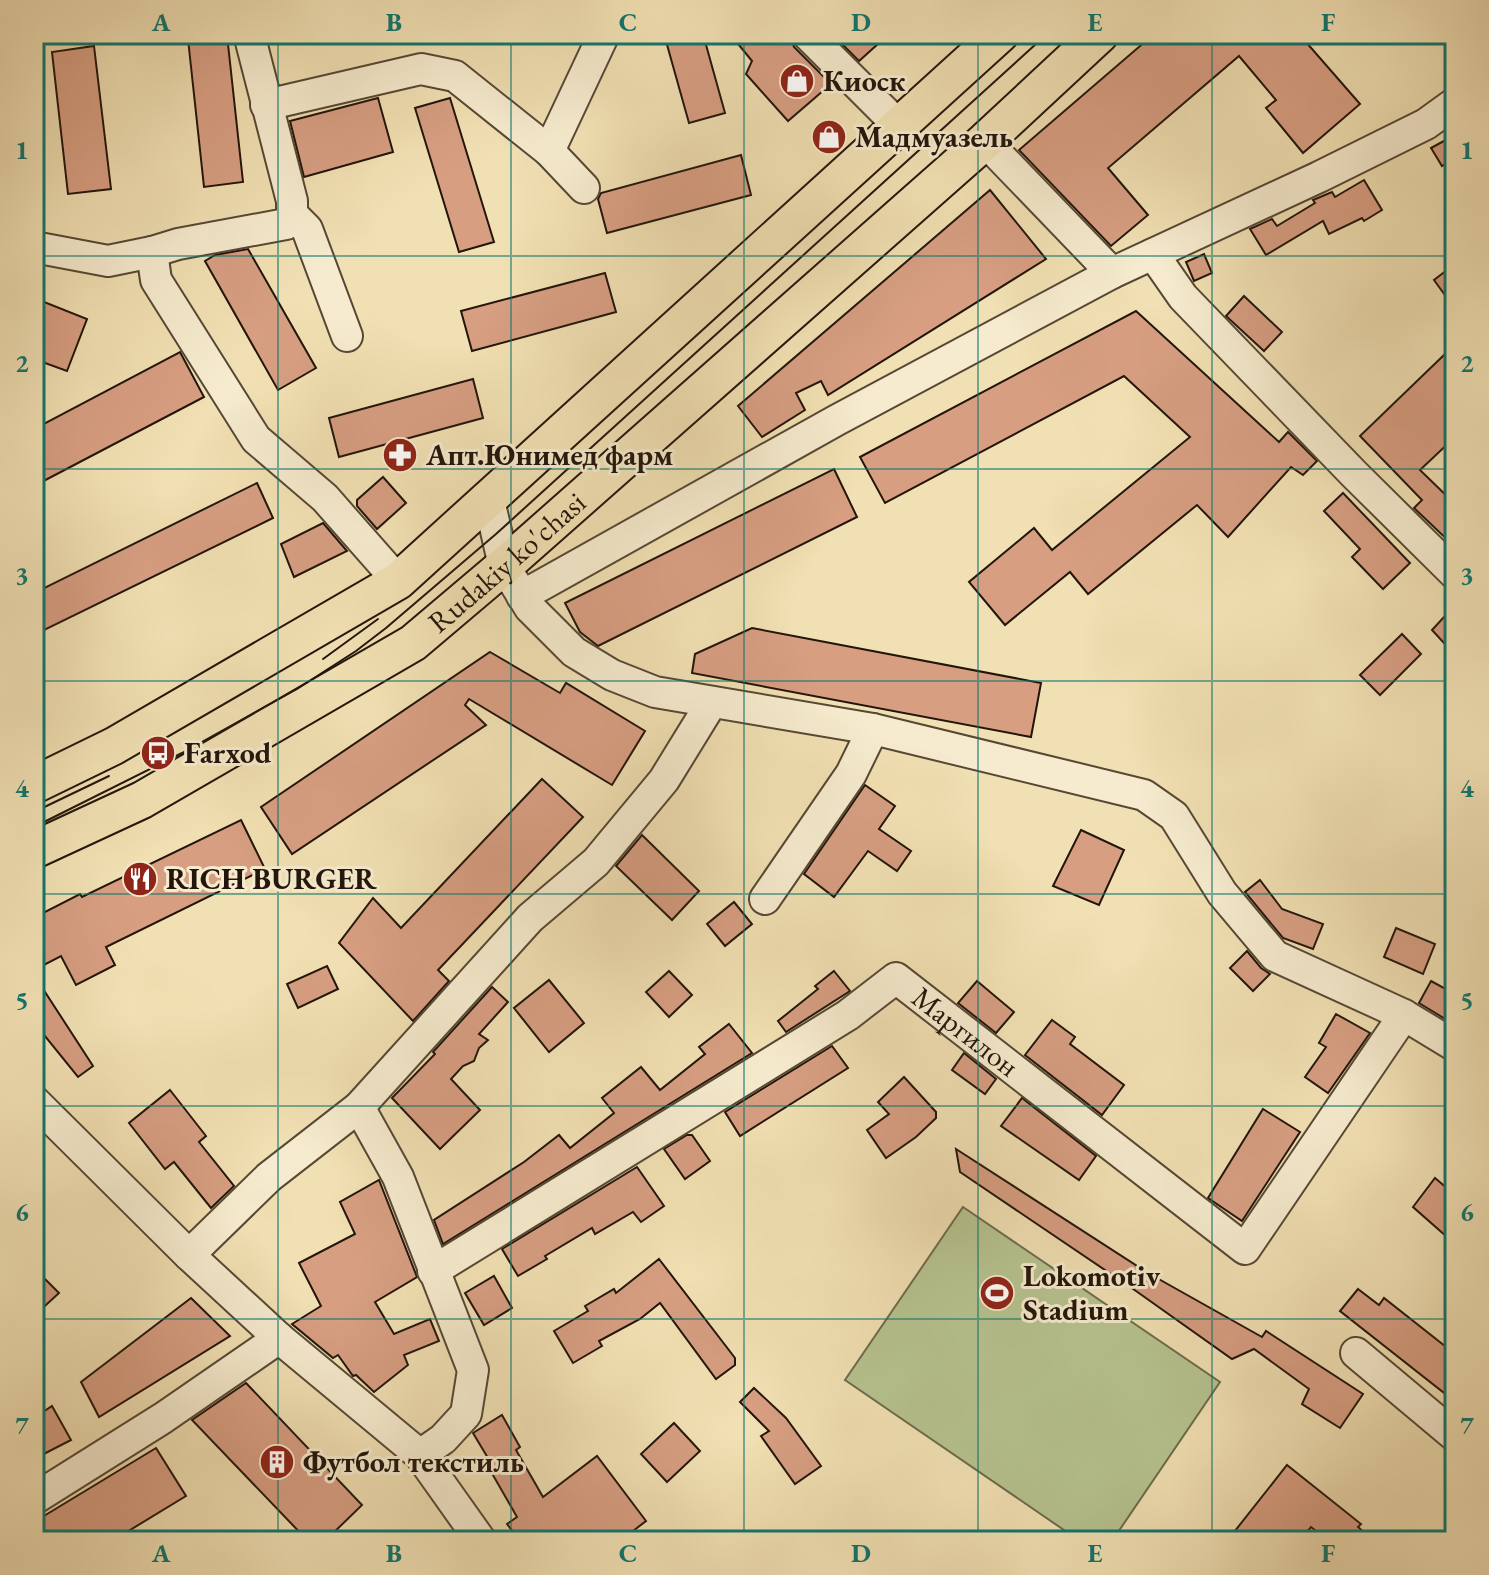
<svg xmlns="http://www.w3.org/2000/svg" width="1489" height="1575" font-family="'EB Garamond',serif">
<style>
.green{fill:#b6c390;stroke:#6c6c4e;stroke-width:2}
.building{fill:#d79e82;stroke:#22150b;stroke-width:2}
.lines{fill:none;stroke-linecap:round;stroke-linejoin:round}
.minor-casing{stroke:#564835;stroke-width:34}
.major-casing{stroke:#22150b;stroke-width:40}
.minor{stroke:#f6ebce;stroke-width:30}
.major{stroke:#f1e0b3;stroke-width:36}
.tram{stroke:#22150b;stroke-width:2}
.grid{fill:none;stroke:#0f766e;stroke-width:2;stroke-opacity:0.55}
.labels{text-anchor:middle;stroke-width:6;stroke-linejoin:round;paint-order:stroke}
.poi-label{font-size:30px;font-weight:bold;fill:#22150b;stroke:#f6ebce;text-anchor:start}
.street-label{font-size:30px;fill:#22150b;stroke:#f6ebce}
.neatline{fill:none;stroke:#0f766e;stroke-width:3}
.grid-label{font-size:26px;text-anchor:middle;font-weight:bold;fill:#0f766e}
</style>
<rect width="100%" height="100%" fill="#f1e0b3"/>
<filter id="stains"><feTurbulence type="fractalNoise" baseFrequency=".0025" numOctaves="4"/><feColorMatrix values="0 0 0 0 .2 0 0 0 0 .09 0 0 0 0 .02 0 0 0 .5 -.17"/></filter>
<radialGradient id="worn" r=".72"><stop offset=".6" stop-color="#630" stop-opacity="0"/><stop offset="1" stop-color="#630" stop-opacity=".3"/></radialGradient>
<polygon class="green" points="963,1207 1220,1382 1112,1541 1080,1541 845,1380"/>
<g class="building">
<polygon points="664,34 703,34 725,113 689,123"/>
<polygon points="730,34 790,34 794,47 831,84 788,121 746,74 752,61"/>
<polygon points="832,34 889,34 859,61"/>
<polygon points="1154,34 1299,34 1360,104 1303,153 1266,108 1276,100 1239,56 1108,168 1148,215 1111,246 1019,150"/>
<polygon points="227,35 243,182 204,187 188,39"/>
<polygon points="94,46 111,189 68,194 52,52"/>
<polygon points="378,98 393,152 304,177 290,121"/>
<polygon points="450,98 494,242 459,252 415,108"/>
<polygon points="1455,135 1455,158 1442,166 1431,148"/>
<polygon points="741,155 751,195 607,233 598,199 601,193"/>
<polygon points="1364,180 1382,210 1364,221 1362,218 1329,234 1323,221 1266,255 1250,229 1272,219 1277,226 1315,203 1313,200 1332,192 1335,197"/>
<polygon points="990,190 1046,259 828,395 821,381 796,393 805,410 762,437 738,406"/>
<polygon points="248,249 316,368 278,390 205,261 215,255"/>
<polygon points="1204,254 1212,273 1194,281 1186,262"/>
<polygon points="1455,264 1455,309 1434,280"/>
<polygon points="605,273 616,312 472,351 461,311"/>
<polygon points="1244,296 1282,332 1264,351 1226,316"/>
<polygon points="34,298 87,319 67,371 34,359"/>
<polygon points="1136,311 1279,442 1288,432 1317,461 1303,475 1291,467 1228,537 1197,505 1088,594 1070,572 1005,625 969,582 1034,528 1052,550 1190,437 1124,376 885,503 860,457"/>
<polygon points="180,352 204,397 34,486 34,429"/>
<polygon points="1444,355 1455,367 1455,437 1420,470 1455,504 1455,547 1414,508 1422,500 1360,436"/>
<polygon points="473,379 483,418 339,457 329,418"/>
<polygon points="834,469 857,517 598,646 580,632 565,603"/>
<polygon points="383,477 406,503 377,529 357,506 357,500"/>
<polygon points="257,483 273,518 34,635 34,593"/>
<polygon points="1343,493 1410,563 1383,589 1352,557 1360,549 1324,511"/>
<polygon points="323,523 347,551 294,577 281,544"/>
<polygon points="1455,605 1455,632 1444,643 1432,630"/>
<polygon points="752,628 1041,683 1031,737 692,673 695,654"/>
<polygon points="1402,634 1421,654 1380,695 1360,675"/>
<polygon points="490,652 560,693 566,683 645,731 612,785 469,699 465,705 486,725 292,854 261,807"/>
<polygon points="542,779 583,817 438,970 449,981 413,1021 339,943 373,898 401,928"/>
<polygon points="865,785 895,806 879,829 911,851 897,871 868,851 834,897 804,874"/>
<polygon points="241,820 265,869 106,947 115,965 76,985 61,956 34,970 34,921 42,917 41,914 80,894 82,897"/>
<polygon points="1081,830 1124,850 1099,905 1053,886"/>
<polygon points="642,835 699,891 672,920 616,866"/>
<polygon points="1260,880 1282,909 1323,924 1313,949 1283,938 1245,892"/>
<polygon points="734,902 752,924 725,946 707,924"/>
<polygon points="1396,928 1435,944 1423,974 1384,957"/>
<polygon points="1247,951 1261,968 1270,974 1253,991 1230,968"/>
<polygon points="327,966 338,989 298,1008 287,984"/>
<polygon points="669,971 692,995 669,1017 646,992"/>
<polygon points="834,971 850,991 786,1032 778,1021 818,989 815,986"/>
<polygon points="34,975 93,1066 78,1077 45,1036 34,1043"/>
<polygon points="549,980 584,1023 549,1052 514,1008"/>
<polygon points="977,981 1014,1012 996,1033 958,1003"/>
<polygon points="1431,981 1455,994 1455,1025 1419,1003"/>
<polygon points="492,987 508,1002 479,1034 488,1040 479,1048 474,1061 463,1066 451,1079 480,1110 440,1149 392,1098 435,1054 433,1052"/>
<polygon points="1336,1014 1370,1033 1328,1093 1305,1077 1326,1047 1319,1043"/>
<polygon points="1052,1020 1075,1037 1070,1044 1124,1085 1102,1115 1025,1055"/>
<polygon points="729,1024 752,1053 443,1244 434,1220 524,1162 559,1135 570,1148 614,1113 602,1098 641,1067 660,1090 705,1054 699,1047"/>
<polygon points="832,1046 848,1068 740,1136 725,1112"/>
<polygon points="964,1053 996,1079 985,1094 952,1070"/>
<polygon points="904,1077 936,1112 936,1118 916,1137 886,1158 867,1130 889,1114 878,1102"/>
<polygon points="170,1090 206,1136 199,1142 234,1186 211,1208 174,1162 165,1169 129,1123"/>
<polygon points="1022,1098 1096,1156 1079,1180 1001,1126"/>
<polygon points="1263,1109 1300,1132 1242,1221 1208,1198"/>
<polygon points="687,1135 692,1135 710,1161 685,1179 664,1149"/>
<polygon points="956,1149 1148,1273 1262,1337 1266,1331 1363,1394 1340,1428 1302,1404 1309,1389 1254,1349 1232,1359 1136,1291 960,1172"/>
<polygon points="637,1167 664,1206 641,1222 633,1212 595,1234 592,1228 545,1256 547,1259 518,1276 502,1249"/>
<polygon points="1435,1178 1455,1195 1455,1244 1413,1207"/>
<polygon points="379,1180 417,1277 375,1302 394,1334 430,1319 439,1341 404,1355 408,1365 374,1392 356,1375 353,1376 338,1355 333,1358 292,1324 321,1306 299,1263 355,1234 340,1202"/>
<polygon points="659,1259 735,1358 735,1365 716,1379 660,1303 640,1319 599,1341 602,1346 573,1363 554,1331 588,1311 585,1306 614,1289 616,1293"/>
<polygon points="34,1268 59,1293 34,1316"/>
<polygon points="494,1276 512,1308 484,1325 465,1293"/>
<polygon points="1358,1289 1379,1305 1384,1298 1455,1354 1455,1387 1448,1396 1340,1311"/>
<polygon points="191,1298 230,1336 99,1417 81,1382"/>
<polygon points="246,1383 362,1505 325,1541 308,1541 192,1420"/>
<polygon points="754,1388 786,1418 821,1466 795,1484 761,1436 769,1431 740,1402"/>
<polygon points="52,1406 71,1440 34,1459 34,1418"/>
<polygon points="502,1415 520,1447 516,1450 543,1497 597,1456 646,1521 620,1541 520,1541 507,1524 517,1517 490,1470 494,1468 473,1433"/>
<polygon points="674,1423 700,1451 667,1482 641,1454"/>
<polygon points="156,1448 186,1496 112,1541 34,1541 34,1522"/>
<polygon points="1287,1465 1361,1524 1358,1527 1374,1541 1329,1541 1311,1527 1299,1541 1227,1541"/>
</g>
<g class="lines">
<g class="minor-casing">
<g id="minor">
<polyline points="249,34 292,201 292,214 286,224 178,244 152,252 156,280 256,439 325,498 398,581"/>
<polyline points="807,34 899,126"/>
<polyline points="266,105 421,69 455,76 549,151 584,188"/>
<polyline points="985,141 1112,273 1319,177 1426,124 1455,103"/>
<polyline points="549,151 604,34"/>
<polyline points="292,214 307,229 347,336"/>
<polyline points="34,247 108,261 152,252"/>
<polyline points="1153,254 1183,297 1354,474 1455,574"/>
<polyline points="489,500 504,566 530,608 574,652 612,675 655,692 873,729 1144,795 1174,816 1222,893 1275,956 1404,1015 1455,1046"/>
<polyline points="522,596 837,420 1112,273"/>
<polyline points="765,899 851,774 873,729"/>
<polyline points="34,1101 189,1255 279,1338 420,1455 481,1541"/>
<polyline points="359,1107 398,1177 473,1370 466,1414 443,1439 420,1455"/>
<polyline points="189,1255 269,1177 359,1107 530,918 596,862 664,780 712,702"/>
<path id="s1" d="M 433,1271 L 848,1015 L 896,978 L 1245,1249 L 1404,1015"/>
<polyline points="1356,1353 1455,1436"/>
<polyline points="34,1499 163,1418 279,1338"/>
</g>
</g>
<g class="major-casing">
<g id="major">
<polyline points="34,785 114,746 398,581 1000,34"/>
<path id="s2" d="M 34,850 L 142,800 L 413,643 L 504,566 L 985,141 L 1100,34"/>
</g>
</g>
<use href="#minor" class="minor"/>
<use href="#major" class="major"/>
<g class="tram">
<polyline points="323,659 378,619"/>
<polyline points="34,812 109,776"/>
<polyline points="34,827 182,753 297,689 356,651 386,628 496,534 1047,34"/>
</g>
</g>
<path class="grid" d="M 278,34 L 278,1541M 511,34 L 511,1541M 744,34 L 744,1541M 978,34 L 978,1541M 1212,34 L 1212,1541M 34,256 L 1455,256M 34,469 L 1455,469M 34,681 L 1455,681M 34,894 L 1455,894M 34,1106 L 1455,1106M 34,1319 L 1455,1319"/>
<defs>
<g id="shop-disc" transform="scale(1.8)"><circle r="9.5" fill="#8f2418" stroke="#f6ebce"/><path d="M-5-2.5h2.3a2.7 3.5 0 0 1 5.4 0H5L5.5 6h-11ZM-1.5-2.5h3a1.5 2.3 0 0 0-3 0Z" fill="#fff"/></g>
<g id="pharmacy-disc" transform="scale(1.8)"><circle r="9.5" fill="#8f2418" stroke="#f6ebce"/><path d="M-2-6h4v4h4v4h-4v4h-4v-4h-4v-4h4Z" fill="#fff"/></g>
<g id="bus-disc" transform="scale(1.8)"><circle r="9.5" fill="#8f2418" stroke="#f6ebce"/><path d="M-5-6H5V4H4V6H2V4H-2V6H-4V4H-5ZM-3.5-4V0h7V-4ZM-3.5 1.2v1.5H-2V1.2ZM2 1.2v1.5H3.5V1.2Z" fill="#fff"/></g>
<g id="restaurant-disc" transform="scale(1.8)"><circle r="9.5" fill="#8f2418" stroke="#f6ebce"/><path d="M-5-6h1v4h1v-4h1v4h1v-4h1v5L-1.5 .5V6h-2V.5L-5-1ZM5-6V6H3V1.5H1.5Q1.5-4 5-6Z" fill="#fff"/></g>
<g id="stadium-disc" transform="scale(1.8)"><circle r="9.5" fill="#8f2418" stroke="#f6ebce"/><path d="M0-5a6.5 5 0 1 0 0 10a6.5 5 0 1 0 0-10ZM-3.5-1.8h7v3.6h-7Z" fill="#fff"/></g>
<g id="building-disc" transform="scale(1.8)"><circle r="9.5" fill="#8f2418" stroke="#f6ebce"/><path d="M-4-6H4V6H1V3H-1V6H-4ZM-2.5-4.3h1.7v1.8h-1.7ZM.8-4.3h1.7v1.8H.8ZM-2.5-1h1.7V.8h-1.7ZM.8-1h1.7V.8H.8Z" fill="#fff"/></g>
</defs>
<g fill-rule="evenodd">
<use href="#shop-disc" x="797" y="81"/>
<use href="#shop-disc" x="829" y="137"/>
<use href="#pharmacy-disc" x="400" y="455"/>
<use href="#bus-disc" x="158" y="753"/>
<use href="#restaurant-disc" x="140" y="879"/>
<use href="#stadium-disc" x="997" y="1293"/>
<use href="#building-disc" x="277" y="1462"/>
</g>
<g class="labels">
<g class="poi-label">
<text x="823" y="91">Киоск</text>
<text x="855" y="147">Мадмуазель</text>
<text x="426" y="465">Апт.Юнимед фарм</text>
<text x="184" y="763">Farxod</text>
<text x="166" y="889">RICH BURGER</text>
<text x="1023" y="1286">Lokomotiv<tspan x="1023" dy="34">Stadium</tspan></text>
<text x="303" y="1472">Футбол текстиль</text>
</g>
<g class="street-label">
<text dy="10" stroke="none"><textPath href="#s2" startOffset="556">Rudakiy ko'chasi</textPath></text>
<text dy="10" stroke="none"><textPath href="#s1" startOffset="636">Маргилон</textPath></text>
</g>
</g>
<rect width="1489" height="1575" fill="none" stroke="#f1e0b3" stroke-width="88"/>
<rect x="44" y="44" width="1401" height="1487" class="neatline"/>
<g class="grid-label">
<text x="161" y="31">A</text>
<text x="394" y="31">B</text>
<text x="628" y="31">C</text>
<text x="861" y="31">D</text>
<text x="1095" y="31">E</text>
<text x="1328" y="31">F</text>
<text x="22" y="159">1</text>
<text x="1467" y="159">1</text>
<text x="22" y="372">2</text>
<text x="1467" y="372">2</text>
<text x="22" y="584">3</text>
<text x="1467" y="584">3</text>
<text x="22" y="797">4</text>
<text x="1467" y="797">4</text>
<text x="22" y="1009">5</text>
<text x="1467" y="1009">5</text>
<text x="22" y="1221">6</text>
<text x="1467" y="1221">6</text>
<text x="22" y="1434">7</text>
<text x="1467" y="1434">7</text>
<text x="161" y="1562">A</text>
<text x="394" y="1562">B</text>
<text x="628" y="1562">C</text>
<text x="861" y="1562">D</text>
<text x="1095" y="1562">E</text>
<text x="1328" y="1562">F</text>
</g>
<rect width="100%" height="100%" filter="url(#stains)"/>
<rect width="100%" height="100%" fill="url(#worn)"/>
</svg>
